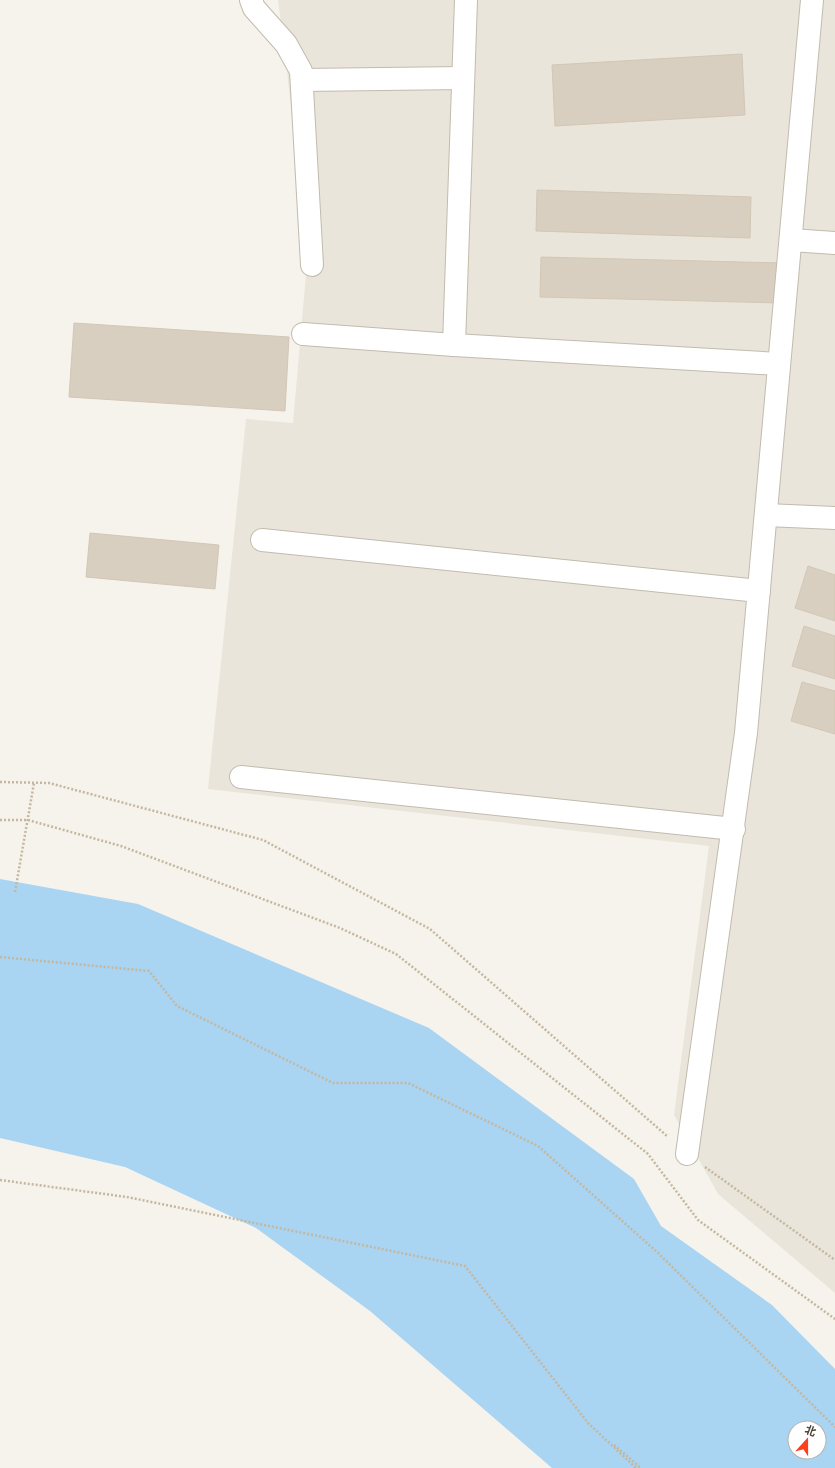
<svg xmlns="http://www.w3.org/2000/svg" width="835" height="1468" font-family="Raleway,'Noto Sans SC',sans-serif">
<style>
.residential{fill:#eae5da}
.water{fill:#a9d4f2;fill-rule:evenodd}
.building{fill:#d8cfc1;stroke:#d3c7b4}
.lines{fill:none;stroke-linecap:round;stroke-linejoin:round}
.minor-casing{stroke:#c2bbae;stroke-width:24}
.path{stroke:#c4b79f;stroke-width:2.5;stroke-dasharray:2 2;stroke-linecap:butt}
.minor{stroke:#fff;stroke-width:22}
</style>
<rect width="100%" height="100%" fill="#f6f3ec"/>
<polygon class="residential" points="278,0 835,0 835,1293 718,1194 674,1115 709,846 208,789 246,419 293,423 307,263 287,70"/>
<path class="water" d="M 0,879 L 138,904 L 429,1028 L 634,1179 L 661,1226 L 772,1305 L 835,1369 L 835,1468 L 552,1468 L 370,1311 L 256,1228 L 125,1167 L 0,1138 ZM 795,1428 L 819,1428 L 819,1452 L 795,1452 Z"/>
<g class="building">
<polygon points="742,54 745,115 555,126 552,65"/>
<polygon points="537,190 751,197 750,238 536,231"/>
<polygon points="541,257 782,263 781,303 540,297"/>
<polygon points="74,323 289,337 285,411 69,397"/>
<polygon points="90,533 219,545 215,589 86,577"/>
<polygon points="808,566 835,575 835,621 795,608"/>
<polygon points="804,626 835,636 835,679 792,666"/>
<polygon points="802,682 835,691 835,734 791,721"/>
</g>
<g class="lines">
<g class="minor-casing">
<g id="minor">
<polyline points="251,0 254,8 286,44 301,71 312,265"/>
<polyline points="302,80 463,78"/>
<polyline points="791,240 835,243"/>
<polyline points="303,334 454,345 779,364"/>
<polyline points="454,345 466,0"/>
<polyline points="766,515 835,518"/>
<polyline points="262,540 759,591"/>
<polyline points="241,777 734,829"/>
<polyline points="687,1154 746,733 812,0"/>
</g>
</g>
<g class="path">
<polyline points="0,782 49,783 263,840 430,929 667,1136"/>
<polyline points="0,820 28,820 121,846 340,928 396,954 648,1154 698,1220 835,1319"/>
<polyline points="15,892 34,783"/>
<polyline points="0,957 149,971 177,1006 333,1083 408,1083 538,1146 657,1252 835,1427"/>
<polyline points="705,1167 835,1260"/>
<polyline points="0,1180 127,1197 465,1266 588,1423 636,1468"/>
<polyline points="614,1445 641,1468"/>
</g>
<use href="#minor" class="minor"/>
</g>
<g transform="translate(807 1440) rotate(21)"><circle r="19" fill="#ffffff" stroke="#b7b4b0"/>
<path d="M0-3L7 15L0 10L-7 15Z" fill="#fc3f1d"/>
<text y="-6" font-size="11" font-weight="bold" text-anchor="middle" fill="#4b4439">北</text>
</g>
</svg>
